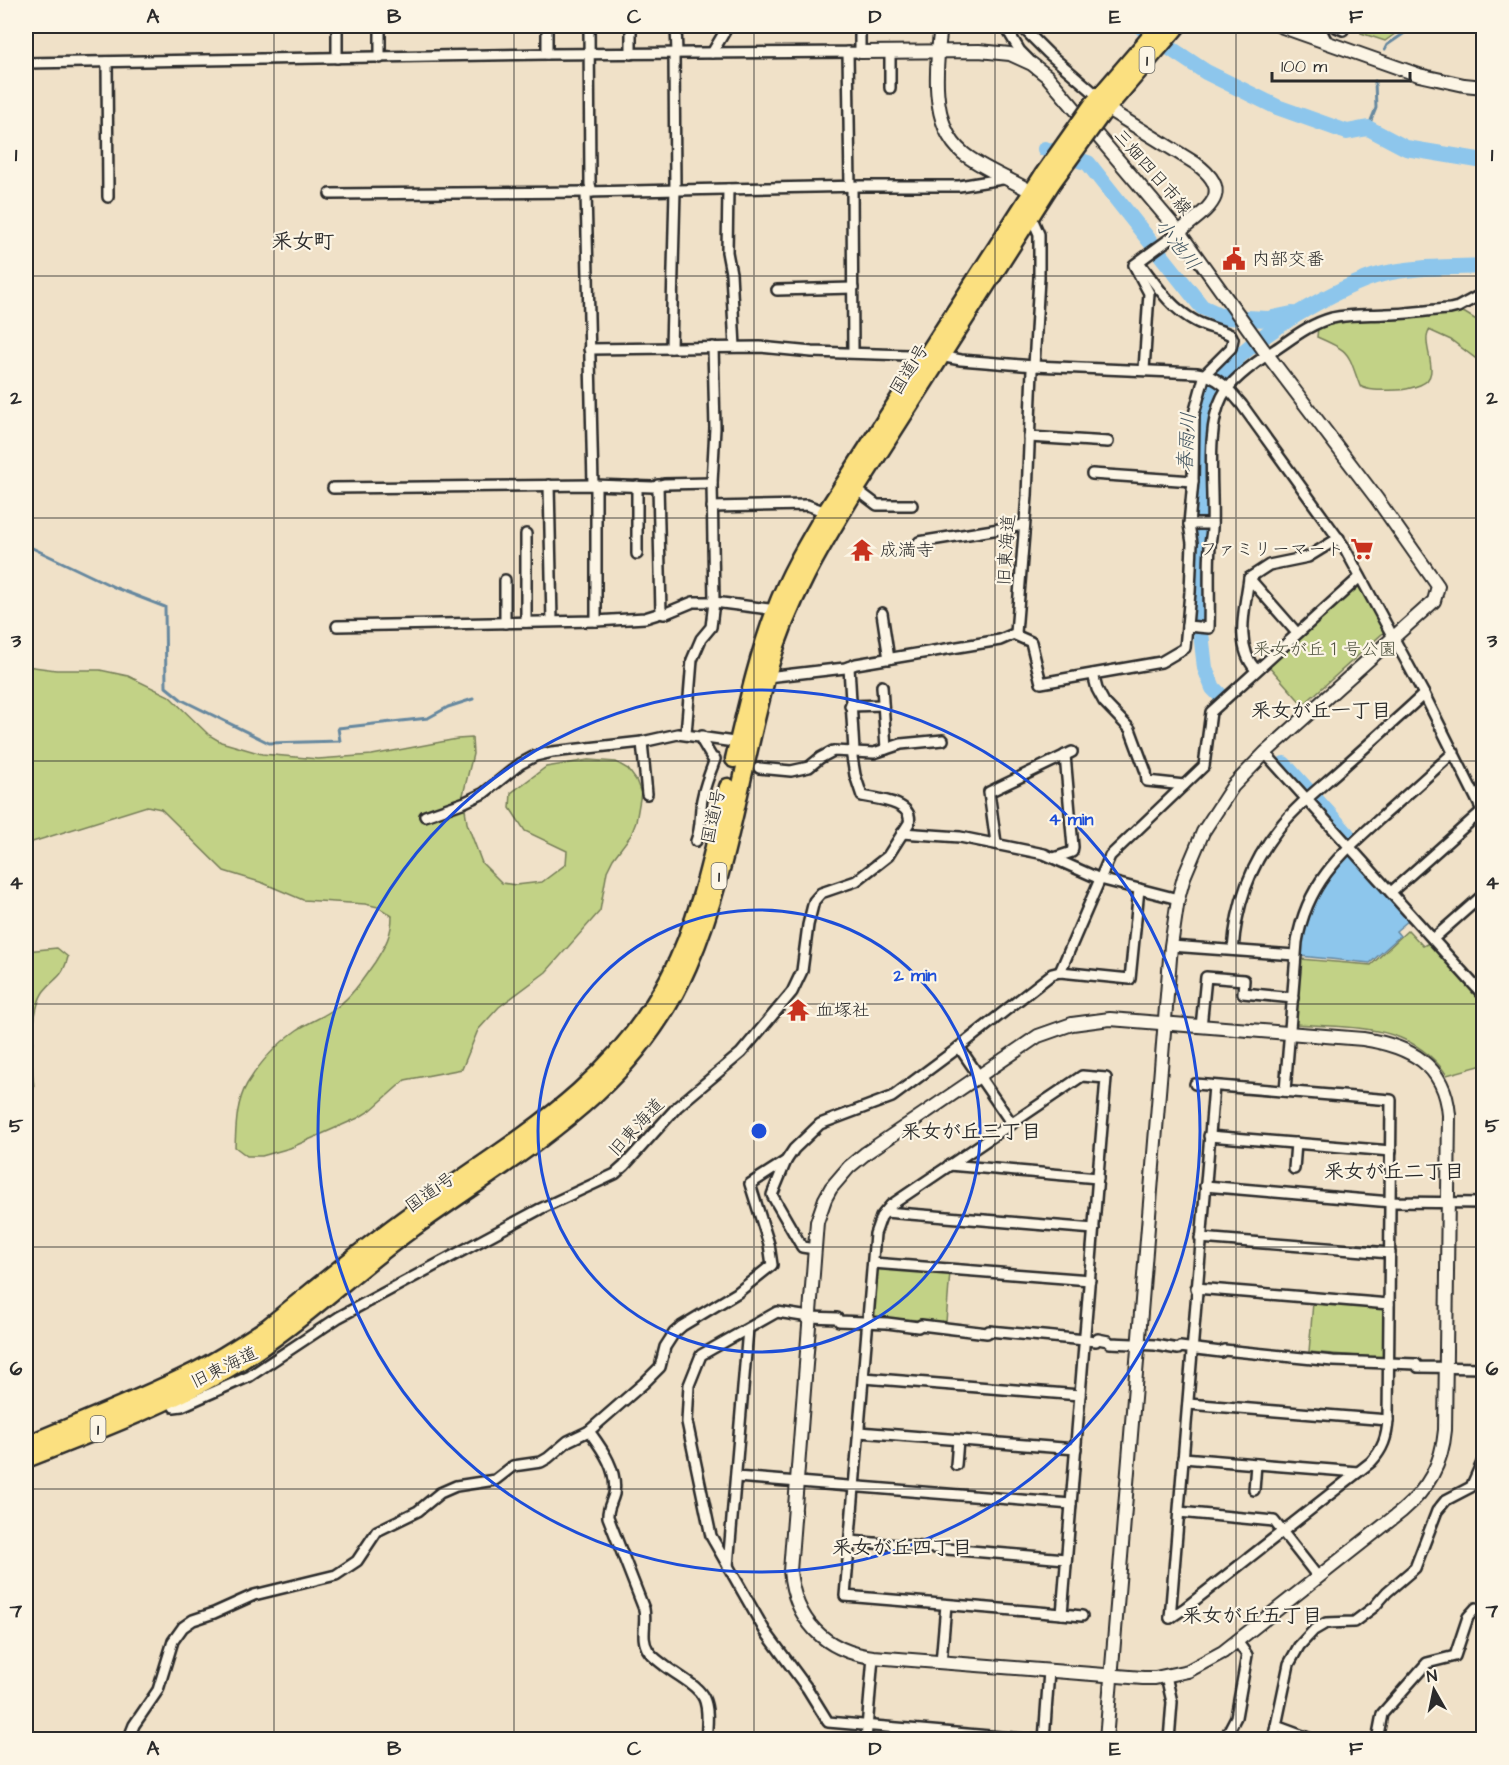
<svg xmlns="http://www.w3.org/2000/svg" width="1509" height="1765" font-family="'Architects Daughter','Klee One',sans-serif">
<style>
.green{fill:#c2d286;stroke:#767e58;stroke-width:1.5}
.water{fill:#8dc6ec;stroke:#66889f;stroke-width:1.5}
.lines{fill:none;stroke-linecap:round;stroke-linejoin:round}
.stream{stroke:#66889f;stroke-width:3}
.river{stroke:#8dc6ec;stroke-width:16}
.street-casing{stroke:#2b2b2b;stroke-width:14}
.secondary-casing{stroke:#2b2b2b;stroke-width:16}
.highway-casing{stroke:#2b2b2b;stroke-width:21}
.street{stroke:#fcf5e5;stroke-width:9}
.secondary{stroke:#fcf5e5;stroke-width:12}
.highway{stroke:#fbe080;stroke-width:16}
.highway-bridge-casing{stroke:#2b2b2b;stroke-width:21;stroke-linecap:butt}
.highway-bridge{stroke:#fbe080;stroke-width:16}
.grid{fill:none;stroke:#2b2b2b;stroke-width:1.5;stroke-opacity:0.55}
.ring{fill:none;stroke:#1d4ed8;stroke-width:3}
.labels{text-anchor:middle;stroke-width:4.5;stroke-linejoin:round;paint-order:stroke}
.shield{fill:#fcf5e5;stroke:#6a6863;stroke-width:1.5}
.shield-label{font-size:16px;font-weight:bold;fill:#2b2b2b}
.street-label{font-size:18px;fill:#2b2b2b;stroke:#fcf5e5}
.poi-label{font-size:18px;fill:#2b2b2b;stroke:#fcf5e5;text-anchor:start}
.park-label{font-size:18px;fill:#515542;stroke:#fcf5e5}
.water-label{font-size:20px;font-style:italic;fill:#485a65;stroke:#fcf5e5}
.neighbourhood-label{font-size:20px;font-weight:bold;fill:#2b2b2b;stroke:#fcf5e5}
.quarter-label{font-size:21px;font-weight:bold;fill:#2b2b2b;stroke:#fcf5e5}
.centre{fill:#1d4ed8;stroke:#fcf5e5;stroke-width:3}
.ring-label{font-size:18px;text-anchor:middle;font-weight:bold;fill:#1d4ed8;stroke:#fcf5e5;stroke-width:4.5;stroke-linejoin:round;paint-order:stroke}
.neatline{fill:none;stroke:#2b2b2b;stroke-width:2}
.grid-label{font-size:20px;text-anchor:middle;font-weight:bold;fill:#2b2b2b}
</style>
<rect width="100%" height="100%" fill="#f0e1c8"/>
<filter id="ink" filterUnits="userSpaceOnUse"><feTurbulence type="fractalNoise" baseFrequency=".0167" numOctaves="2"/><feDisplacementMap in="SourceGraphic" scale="12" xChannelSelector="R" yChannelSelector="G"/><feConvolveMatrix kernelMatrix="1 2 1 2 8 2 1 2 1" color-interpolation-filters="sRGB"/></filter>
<g filter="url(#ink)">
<g class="green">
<polygon points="1365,26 1406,26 1385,41 1361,33"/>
<path d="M 1451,307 L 1465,313 L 1483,324 L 1483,364 L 1451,340 L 1429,330 C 1420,346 1444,376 1420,385 C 1412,388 1406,390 1397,390 C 1385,390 1371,392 1360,386 C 1347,352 1352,352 1317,337 L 1318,327 L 1410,311 Z"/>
<polygon points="1356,586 1360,586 1384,628 1383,633 1303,705 1268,665"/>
<path d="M 26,666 L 56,670 L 100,670 L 128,676 L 169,696 L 209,735 L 221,742 L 262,754 L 318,759 L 372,755 L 457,739 L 472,738 L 473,754 L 463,795 L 467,823 L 482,863 L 502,883 L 516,885 L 542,882 L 566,864 L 567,851 L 525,831 L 510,808 L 511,793 L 546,767 L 588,760 L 616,762 L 628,769 L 636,780 L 641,793 L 636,822 L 631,835 L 613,859 L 607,871 L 600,911 L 546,972 L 499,1007 L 478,1030 L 462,1069 L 405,1080 L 371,1110 L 358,1118 L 290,1148 L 262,1156 L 247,1156 L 235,1147 C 236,1126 236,1103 247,1084 C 259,1064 277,1044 297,1030 C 309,1022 324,1017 337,1007 C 353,995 363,979 375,962 C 385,946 392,935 392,916 L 378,907 L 365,904 L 303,900 L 263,883 L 224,871 L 161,809 L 147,806 L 26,844 Z"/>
<path d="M 1408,930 L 1423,946 L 1429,943 L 1473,987 L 1483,1004 L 1483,1065 L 1447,1075 C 1409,1022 1355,1029 1297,1024 L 1295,1022 L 1300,959 L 1371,965 Z"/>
<path d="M 57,948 L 68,957 C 62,979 56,976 44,991 C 30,1010 31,1065 34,1088 L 26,1097 L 26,951 Z"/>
<polygon points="880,1267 950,1272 946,1322 875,1317 872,1313 876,1271"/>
<polygon points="1313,1302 1381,1307 1386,1312 1385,1354 1381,1358 1309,1352"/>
</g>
<path class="water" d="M 1344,858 L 1349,862 L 1355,859 L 1409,920 L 1396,931 L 1400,936 L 1370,963 L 1300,956 C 1303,916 1319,888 1344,858 Z"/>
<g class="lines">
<g class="stream">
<polyline points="1385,49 1387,45 1415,26"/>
<polyline points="1368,128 1376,108 1375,81"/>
<polyline points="26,545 116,588 165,607 166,687 182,700 269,743 340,741 338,728 428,718 448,707 473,699"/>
</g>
<g class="river">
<polyline points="1140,26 1156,39 1206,72 1277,107 1347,132 1368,128 1406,148 1484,161"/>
<polyline points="1045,149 1088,163 1202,307 1224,317 1268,319 1292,314"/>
<path d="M 1220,695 L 1213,688 L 1205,668 L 1201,633 L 1204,503 L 1203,473 L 1206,422 C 1209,405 1212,390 1222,375 C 1244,341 1343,283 1383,274 C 1416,266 1450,268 1484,266"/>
<polyline points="1284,764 1347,834 1348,837"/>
<polyline points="1348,857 1349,864"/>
</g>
<g class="street-casing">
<g id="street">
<polyline points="337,26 337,58"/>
<polyline points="380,26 380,58"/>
<polyline points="547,26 547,54"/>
<polyline points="589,26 590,184 592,192"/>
<polyline points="631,26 631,54"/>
<polyline points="676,26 677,53"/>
<polyline points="1005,26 1020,51 1029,60"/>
<polyline points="1021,26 1048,53 1099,97"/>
<polyline points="1308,26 1323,34 1327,42"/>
<polyline points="1334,26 1343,30 1345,26"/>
<polyline points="890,51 890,88"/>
<polyline points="848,52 850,187"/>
<polyline points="712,53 728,26"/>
<polyline points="107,62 108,197"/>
<polyline points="26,63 547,54 860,52 860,26"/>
<polyline points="852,187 853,352"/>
<polyline points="728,189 727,252 731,273 735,347"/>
<polyline points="586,192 593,485"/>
<polyline points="330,194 586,192 862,186 959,186 1008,178"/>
<polyline points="777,290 853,288"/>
<polyline points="671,348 675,190 674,54"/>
<path d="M 589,349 L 760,347 L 812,352 L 940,356 L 961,360 L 1034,366 L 1197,373 C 1218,376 1229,389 1242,405 L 1343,545 L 1424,694 L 1484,814"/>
<polyline points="1144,370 1149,293 1134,265 1179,232"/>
<polyline points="1029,437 1108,442"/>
<polyline points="1092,474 1193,481"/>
<polyline points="712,483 715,428 713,347"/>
<polyline points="549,485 552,621"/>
<polyline points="596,486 596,621"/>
<polyline points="637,486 637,554"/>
<polyline points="333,488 593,485 653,487 664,484 712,483 714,602 711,627 701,639 692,660 686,734"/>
<polyline points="856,489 877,505 912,505"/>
<polyline points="712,507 807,505 826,512"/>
<polyline points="1189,524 1212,524"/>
<polyline points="526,534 526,622"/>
<polyline points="919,542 1024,525"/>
<polyline points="1249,578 1297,633"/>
<polyline points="505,580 505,623"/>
<polyline points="661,613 664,614 693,602 714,602 777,610"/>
<polyline points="882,613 889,659"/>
<polyline points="337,626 596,621 645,618 661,613 658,485"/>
<path d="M 1187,626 L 1209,628 C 1210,600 1208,573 1210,546 C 1210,540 1212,534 1212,528 C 1214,490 1205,430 1222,397 C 1231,379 1259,360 1276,349 C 1294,337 1310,324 1332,318 C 1350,314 1368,315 1386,314 C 1407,314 1428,310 1450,309 L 1458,307 L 1484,293"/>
<path d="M 1015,635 L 1031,642 L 1041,683 L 1161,662 L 1185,648 L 1190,592 L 1192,543 L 1189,524 L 1193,481 L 1194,414 L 1205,374 L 1231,348 L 1233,339 L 1231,335 C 1219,329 1206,327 1195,321 C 1170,308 1155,283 1139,262"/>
<polyline points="849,667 854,751"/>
<path d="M 1256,670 C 1234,646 1245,608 1249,578 L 1269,565 L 1308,557 L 1339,538"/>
<polyline points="1093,674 1097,689 1104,702 1130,729 1146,772 1147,781 1184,785"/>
<polyline points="767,677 845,668 856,664 1000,640 1016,633 1027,496 1032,370 1034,366 1039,278 1039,234 1031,216"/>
<polyline points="882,686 886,749"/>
<polyline points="850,706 883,705"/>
<polyline points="642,742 647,794"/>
<polyline points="1265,753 1484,996"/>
<polyline points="759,768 791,771 809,767 820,758 833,751 874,753 901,744 943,740"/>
<polyline points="425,816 465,802 484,793 520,764 535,756 552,752 642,742 678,734 741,743"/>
<polyline points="902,833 960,837 1044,854 1100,879 1178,899"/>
<path d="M 696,841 C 701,829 700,819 701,807 C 702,790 710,774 715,759 L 712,758 L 702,741 L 702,736"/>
<polyline points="996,843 989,792 1072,752"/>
<polyline points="1054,858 1072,852 1073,847 1065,755"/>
<polyline points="1391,892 1482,811"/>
<polyline points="1433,939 1484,894"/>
<polyline points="1171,946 1295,955"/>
<path d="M 1233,950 C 1236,905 1251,863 1279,828 C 1297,805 1321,787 1342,768 C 1370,743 1397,719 1424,694"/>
<polyline points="1060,972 1110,856 1204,766 1211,712 1360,577"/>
<polyline points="1201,1027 1206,977 1244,980 1243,993 1293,998"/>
<polyline points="959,1047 1012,1124"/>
<polygon points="1082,1076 1106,1078 1062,1614 845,1596 875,1234 881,1217 891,1205"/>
<path d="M 1285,1091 L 1297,942 C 1307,882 1342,853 1384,815 C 1408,794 1431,773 1454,752"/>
<polyline points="1209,1136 1391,1151"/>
<polyline points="786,1161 772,1195 802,1247 815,1249"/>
<polyline points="949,1165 1098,1178"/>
<polyline points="1294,1169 1296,1143"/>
<polyline points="1205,1186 1391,1202 1484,1203"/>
<polyline points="885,1212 1094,1229"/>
<polyline points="1200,1238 1390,1253"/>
<polyline points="873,1263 1090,1280"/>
<polyline points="1196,1288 1389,1304"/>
<polyline points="864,1378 1080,1395"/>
<path d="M 169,1397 L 174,1407 L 182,1406 L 250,1376 L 339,1317 L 540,1209 L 615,1174 L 624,1166 L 677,1107 L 741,1053 L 792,992 L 802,971 L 808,925 L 814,901 L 821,893 L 856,881 L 874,867 L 888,856 L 909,823 C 914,802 877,799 862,796 L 855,775 L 851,751"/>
<polyline points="1188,1404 1388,1420"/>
<path d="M 589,1431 C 602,1449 618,1470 614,1494 C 612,1502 607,1509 608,1517 L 644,1609 C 647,1623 640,1638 648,1650 C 652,1657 659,1661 665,1666 C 703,1693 711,1690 706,1740"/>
<polyline points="859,1432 1076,1449"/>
<polyline points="1183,1458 1358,1472"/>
<polyline points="956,1465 958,1440"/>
<polyline points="736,1477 1071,1504"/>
<polyline points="1254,1490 1256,1464"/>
<polyline points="1179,1512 1274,1521 1318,1577"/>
<polyline points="850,1541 1066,1559"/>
<polyline points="728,1566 748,1329"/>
<polyline points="1062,1614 1082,1616"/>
<path d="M 1170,1618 L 1185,1608 L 1371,1462 C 1383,1449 1387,1437 1388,1420 L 1391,1100 L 1195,1084"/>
<polyline points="1170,1618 1214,1086"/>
<polyline points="941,1663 946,1605"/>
<polyline points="1166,1676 1172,1702 1169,1740"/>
<polyline points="1276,1726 1314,1740"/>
<polyline points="128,1740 134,1725 158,1690 173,1641 183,1627 193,1620 214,1613 254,1595 336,1575 357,1561 377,1531 418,1511 440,1493 456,1486 495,1480 513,1466 541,1462 548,1458 568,1441 589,1431 644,1383 660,1367 665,1347 674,1333 682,1326 737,1293 772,1265 769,1244 750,1184 786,1161 794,1149 820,1124 892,1097 954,1051 1052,974 1060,972 1130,979 1139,889"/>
<polyline points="866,1740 873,1657"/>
<polyline points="1036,1740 828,1722 807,1688 765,1631 711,1536 687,1422 689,1385 701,1355 777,1312 809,1317 837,1318 839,1321 887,1323 918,1327 921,1325 987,1333 989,1331 1096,1341 1098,1339 1108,1341 1110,1343 1155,1345 1178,1349 1180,1347 1221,1352 1224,1350 1333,1361 1416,1364 1418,1367 1484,1368"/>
<polyline points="1044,1740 1049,1671"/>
<polyline points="1224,1740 1236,1717 1247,1655 1237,1641"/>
<polyline points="1273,1740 1289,1664 1299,1646 1314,1630 1326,1623 1354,1622 1374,1607 1387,1592 1415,1568 1437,1511 1446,1500 1471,1487 1484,1458"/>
<polyline points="1377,1740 1382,1714 1427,1663 1455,1656 1468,1617 1476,1608"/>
</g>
</g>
<g class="secondary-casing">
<g id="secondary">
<path d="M 941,26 C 936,64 929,125 963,153 C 979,167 1012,180 1032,192"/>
<polyline points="1280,26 1419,75 1464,85 1484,87"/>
<polyline points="860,52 979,51 1010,54 1032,64 1047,76 1179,232 1263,349 1377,499 1438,586 1434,601 1265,753 1233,786 1203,832 1184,877 1178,899 1171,946 1106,1740"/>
<path d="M 1106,108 L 1195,163 C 1238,194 1205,210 1179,232"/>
<path d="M 1110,1019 L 1363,1039 C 1409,1046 1445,1064 1449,1115 L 1445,1430 C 1442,1464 1428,1489 1402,1511 L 1223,1652 L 1188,1671 L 1155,1678 L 1143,1678 L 873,1657 C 824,1651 795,1620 790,1571 L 817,1222 L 825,1199 L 831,1188 L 849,1167 L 866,1153 L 1038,1036 L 1072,1024 Z"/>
</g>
</g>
<g class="highway-casing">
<g id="highway">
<polyline points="1093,104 1160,26"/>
<polyline points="1100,116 1177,26"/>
<path d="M 734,759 C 746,709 757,659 775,611 C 788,576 807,544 826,512 L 1043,175"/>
<path d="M 26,1445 C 80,1422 136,1401 190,1374 C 217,1361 243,1344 268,1327 C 315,1289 361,1250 411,1214 C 511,1142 609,1092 669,978 C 700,919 713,851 728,787"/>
<path d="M 26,1459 C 92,1433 162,1407 224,1371 C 292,1332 349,1274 413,1228 C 519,1151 633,1094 688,966 C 730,870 741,765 770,665 C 788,601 821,546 856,489 L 1053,181"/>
</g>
</g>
<use href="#street" class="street"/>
<use href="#secondary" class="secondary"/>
<use href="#highway" class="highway"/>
<g class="highway-bridge-casing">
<g id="highway-bridge">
<polyline points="1043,175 1093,104"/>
<polyline points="1053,181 1100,116"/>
</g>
</g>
<use href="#highway-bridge" class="highway-bridge"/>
</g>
</g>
<path class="grid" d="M 274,26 L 274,1740M 514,26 L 514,1740M 754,26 L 754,1740M 995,26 L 995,1740M 1236,26 L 1236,1740M 26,276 L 1484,276M 26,518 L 1484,518M 26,761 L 1484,761M 26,1004 L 1484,1004M 26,1247 L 1484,1247M 26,1489 L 1484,1489"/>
<g class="ring">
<circle cx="759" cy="1131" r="221"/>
<circle cx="759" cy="1131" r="441"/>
</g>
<defs>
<g id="civic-bare" transform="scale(1.8)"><path d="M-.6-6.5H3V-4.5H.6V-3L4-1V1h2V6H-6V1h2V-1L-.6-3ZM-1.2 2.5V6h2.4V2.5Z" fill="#c8321e" stroke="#fcf5e5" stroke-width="2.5" paint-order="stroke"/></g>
<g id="supermarket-bare" transform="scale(1.8)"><path d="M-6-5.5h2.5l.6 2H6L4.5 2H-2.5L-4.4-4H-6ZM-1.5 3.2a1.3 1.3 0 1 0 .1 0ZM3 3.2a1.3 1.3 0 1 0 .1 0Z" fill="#c8321e" stroke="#fcf5e5" stroke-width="2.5" paint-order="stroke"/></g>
<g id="temple-bare" transform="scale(1.8)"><path d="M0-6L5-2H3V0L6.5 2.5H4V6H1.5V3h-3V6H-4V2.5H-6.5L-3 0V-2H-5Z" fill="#c8321e" stroke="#fcf5e5" stroke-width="2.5" paint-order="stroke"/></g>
</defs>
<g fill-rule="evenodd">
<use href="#civic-bare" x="1234" y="259"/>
<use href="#supermarket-bare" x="1362" y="549"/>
<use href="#temple-bare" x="862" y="550"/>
<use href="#temple-bare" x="798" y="1010"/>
</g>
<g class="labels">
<g class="shield">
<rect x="1139.5" y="47" width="15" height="26" rx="4.5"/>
<rect x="711.5" y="863" width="15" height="26" rx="4.5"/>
<rect x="90.5" y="1416" width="15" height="26" rx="4.5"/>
</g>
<g class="shield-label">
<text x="1147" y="66">1</text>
<text x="719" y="882">1</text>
<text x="98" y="1435">1</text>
</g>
<g class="street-label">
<text transform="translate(1153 172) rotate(49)" y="6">三畑四日市線</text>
<text transform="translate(909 369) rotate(-58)" y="6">国道1号</text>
<text transform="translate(1006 550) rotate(-86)" y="6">旧東海道</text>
<text transform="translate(713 816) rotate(-78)" y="6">国道1号</text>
<text transform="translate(636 1127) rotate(-47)" y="6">旧東海道</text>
<text transform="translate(430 1192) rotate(-35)" y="6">国道1号</text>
<text transform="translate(224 1367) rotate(-26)" y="6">旧東海道</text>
</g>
<g class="poi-label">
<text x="1252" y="265">内部交番</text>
<text x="1344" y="555" text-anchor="end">ファミリーマート</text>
<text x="880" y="556">成満寺</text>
<text x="816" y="1016">血塚社</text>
</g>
<g class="park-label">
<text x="1325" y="655">釆女が丘１号公園</text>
</g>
<g class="water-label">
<text transform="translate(1178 244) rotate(52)" y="7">小池川</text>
<text transform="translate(1186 442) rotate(-86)" y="7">春雨川</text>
</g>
<g class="neighbourhood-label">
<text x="1321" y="717">釆女が丘一丁目</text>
<text x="971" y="1138">釆女が丘三丁目</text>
<text x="1394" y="1178">釆女が丘二丁目</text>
<text x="902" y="1554">釆女が丘四丁目</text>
<text x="1252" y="1622">釆女が丘五丁目</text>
</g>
<g class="quarter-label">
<text x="303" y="248">釆女町</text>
</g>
</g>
<circle cx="759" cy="1131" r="9" class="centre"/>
<g class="ring-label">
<text x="1071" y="825">4 min</text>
<text x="915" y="981">2 min</text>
</g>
<rect width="1509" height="1765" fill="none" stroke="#fcf5e5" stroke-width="66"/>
<g transform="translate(1434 1690) rotate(351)" stroke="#fcf5e5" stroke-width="4.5" paint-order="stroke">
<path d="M0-4.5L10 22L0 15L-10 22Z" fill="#2b2b2b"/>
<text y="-9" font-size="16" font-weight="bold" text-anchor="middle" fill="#2b2b2b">N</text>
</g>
<path d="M1272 72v9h138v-9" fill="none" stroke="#2b2b2b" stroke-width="3"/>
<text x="1281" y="72" font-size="18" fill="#2b2b2b" stroke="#fcf5e5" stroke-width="4.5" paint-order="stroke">100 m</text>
<rect x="33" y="33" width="1443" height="1699" class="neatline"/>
<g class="grid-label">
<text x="153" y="23">A</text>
<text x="394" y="23">B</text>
<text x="634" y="23">C</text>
<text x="875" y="23">D</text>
<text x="1115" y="23">E</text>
<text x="1356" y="23">F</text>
<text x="16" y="161">1</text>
<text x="1492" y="161">1</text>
<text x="16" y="404">2</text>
<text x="1492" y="404">2</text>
<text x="16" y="647">3</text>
<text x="1492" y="647">3</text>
<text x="16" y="889">4</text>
<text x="1492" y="889">4</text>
<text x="16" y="1132">5</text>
<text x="1492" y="1132">5</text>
<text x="16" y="1375">6</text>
<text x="1492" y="1375">6</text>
<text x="16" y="1617">7</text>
<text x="1492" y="1617">7</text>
<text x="153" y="1755">A</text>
<text x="394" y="1755">B</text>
<text x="634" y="1755">C</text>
<text x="875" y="1755">D</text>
<text x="1115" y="1755">E</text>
<text x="1356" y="1755">F</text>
</g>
</svg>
